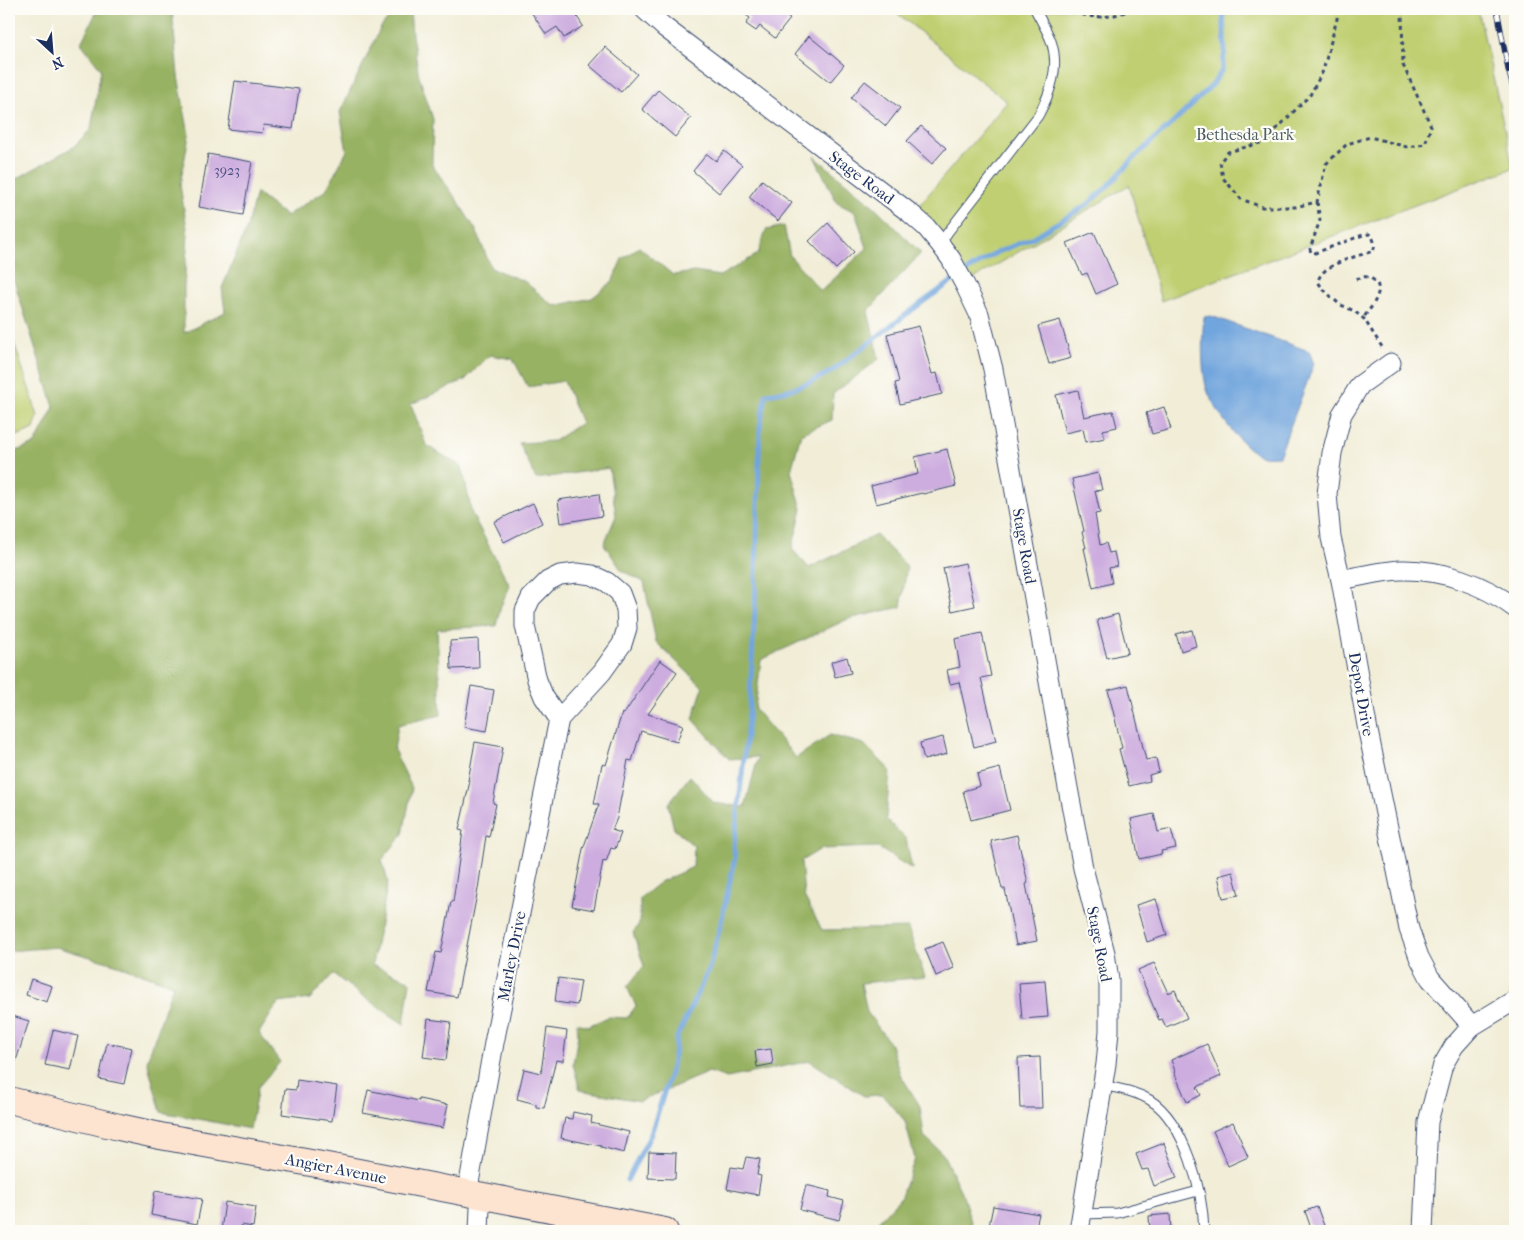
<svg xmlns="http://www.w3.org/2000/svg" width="1524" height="1240" font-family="'IM FELL French Canon',serif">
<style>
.green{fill:#c0cf71;stroke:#6e7f68}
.forest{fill:#98b263;stroke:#5a7060}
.water{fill:#71a5dd;stroke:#466a9e}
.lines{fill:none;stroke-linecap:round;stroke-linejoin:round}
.stream{stroke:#71a5dd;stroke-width:5}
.building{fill:#cdaddf}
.service-casing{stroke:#3b4c70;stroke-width:11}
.minor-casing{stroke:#3b4c70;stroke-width:21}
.secondary-casing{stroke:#3b4c70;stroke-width:28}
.path{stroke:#3b4c70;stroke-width:3;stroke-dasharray:4 4;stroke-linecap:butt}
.service{stroke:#fff;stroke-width:9}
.minor{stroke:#fff;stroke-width:19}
.secondary{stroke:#fde4d1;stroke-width:26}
.rail-casing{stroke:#1b2f5e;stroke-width:5.5}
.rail{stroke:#fdfcf7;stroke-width:4;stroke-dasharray:11;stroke-linecap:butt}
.labels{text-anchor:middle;stroke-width:4.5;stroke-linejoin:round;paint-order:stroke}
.number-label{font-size:14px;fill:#484e7e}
.park-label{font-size:16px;fill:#4d5f64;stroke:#fdfcf7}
.street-label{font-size:16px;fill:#1b2f5e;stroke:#fdfcf7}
</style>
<rect width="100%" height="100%" fill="#fdfcf7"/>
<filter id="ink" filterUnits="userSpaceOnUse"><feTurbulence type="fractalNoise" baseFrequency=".02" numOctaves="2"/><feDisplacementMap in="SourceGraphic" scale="10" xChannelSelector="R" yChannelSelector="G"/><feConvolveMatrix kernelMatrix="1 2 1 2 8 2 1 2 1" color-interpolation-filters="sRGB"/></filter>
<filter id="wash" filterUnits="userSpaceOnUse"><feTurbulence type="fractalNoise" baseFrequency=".0096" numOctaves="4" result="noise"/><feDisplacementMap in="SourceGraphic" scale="20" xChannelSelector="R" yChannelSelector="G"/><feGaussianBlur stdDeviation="1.12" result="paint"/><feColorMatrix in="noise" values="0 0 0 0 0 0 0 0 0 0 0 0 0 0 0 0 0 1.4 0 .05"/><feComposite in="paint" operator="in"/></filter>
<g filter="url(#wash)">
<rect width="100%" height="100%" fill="#f1edd7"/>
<g class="green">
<polygon points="892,9 1478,9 1513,168 1161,301 1129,185 972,280 916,209 1007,102"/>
<polygon points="9,327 38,416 34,429 9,439"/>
</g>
<polygon class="forest" points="98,9 172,9 178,76 189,135 180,185 188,235 184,287 184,333 225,312 222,288 247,228 256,193 286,216 326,190 347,151 340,112 381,27 397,9 410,9 412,35 419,76 433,119 432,165 455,197 476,230 491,268 524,281 554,306 592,298 612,282 622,259 639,247 673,275 694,272 720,276 758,254 766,230 784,226 790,256 821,291 867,248 855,212 837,203 814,156 876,208 921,253 868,311 879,359 833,394 832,420 801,434 791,471 802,509 792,549 809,568 876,535 907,566 901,607 848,619 761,660 755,709 796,758 830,735 864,744 890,770 886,819 906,839 912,869 877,847 821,849 801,861 804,896 822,930 908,928 925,977 861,983 867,1012 891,1045 900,1074 920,1106 924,1136 943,1154 963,1196 974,1231 869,1231 900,1198 915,1159 905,1121 883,1095 864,1096 810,1061 727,1078 709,1072 640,1101 580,1090 573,1064 578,1035 577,1023 588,1026 608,1017 627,1018 636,1006 627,987 644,966 633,933 640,922 640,898 660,882 693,867 694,846 674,829 668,804 690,776 714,803 745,807 758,757 729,759 693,719 703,687 656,642 644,582 622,571 604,544 616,516 609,468 536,479 519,443 554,441 581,423 564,381 528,387 513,359 490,355 465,380 411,404 426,445 462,467 472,514 510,586 501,606 496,626 437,629 441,715 398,725 394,750 412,788 403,834 382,860 388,882 372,965 410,981 404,1024 365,998 333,974 310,999 278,1003 259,1033 280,1062 258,1087 250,1129 161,1112 147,1061 173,985 118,965 56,947 9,951 9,454 35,444 54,407 9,265 9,183 73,147 91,129 101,69 81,43"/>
<path class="water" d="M 1211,316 L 1309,351 L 1314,364 L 1279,456 C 1274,456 1268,457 1263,456 C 1244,453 1210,404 1206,386 C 1201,363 1202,340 1204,317 Z"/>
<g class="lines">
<g class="stream">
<polyline points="964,273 996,253 1032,238 1087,205 1108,186 1136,156 1177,119 1213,84 1222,70 1225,50 1223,9"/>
<path d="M 627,1180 L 651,1134 L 672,1067 L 677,1037 L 709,969 L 720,927 L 735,858 L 734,847 L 749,712 L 755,609 L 760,427 L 766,394 C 788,392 813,382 832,371 L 924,301 L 957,278"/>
</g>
</g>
<g id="blocks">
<g class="building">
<polygon points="529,9 572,9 583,26 564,38 557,27 546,34"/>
<polygon points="738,9 776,9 790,19 775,38 760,26 756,31 746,24 750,18"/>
<polygon points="809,36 844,65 830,82 795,54"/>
<polygon points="605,47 637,74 621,92 589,65"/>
<polygon points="235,81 299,89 293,129 264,125 262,133 228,129"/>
<polygon points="865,81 900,108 886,126 851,98"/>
<polygon points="658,90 691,118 675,137 642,109"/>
<polygon points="921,126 946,148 932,164 907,141"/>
<polygon points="724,151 742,165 719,193 693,171 707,154 716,161"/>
<polygon points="208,154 252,162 243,215 199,207"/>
<polygon points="762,180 792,203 778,221 749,197"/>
<polygon points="828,223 854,252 836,269 809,241"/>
<polygon points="1094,232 1117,284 1096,294 1087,273 1082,275 1067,243"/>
<polygon points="1060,320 1071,358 1049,364 1038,326"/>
<polygon points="919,326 932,374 937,373 942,394 900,404 895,383 899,382 887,334"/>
<polygon points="1078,390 1084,417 1113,411 1117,427 1103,430 1105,438 1086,442 1083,429 1065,433 1056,395"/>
<polygon points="1164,407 1171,429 1152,434 1146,413"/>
<polygon points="947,449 956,486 923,494 922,493 876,504 871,486 918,474 915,457"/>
<polygon points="1098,473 1102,490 1095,491 1100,513 1095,514 1100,545 1106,543 1109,553 1114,552 1117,566 1109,568 1112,583 1093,588 1084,548 1086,548 1082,532 1084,531 1072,479"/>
<polygon points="599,494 602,516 561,523 558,500"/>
<polygon points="533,503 542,523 504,542 494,522"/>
<polygon points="965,563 975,606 952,611 943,568"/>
<polygon points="1118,614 1128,653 1107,658 1097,620"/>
<polygon points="1192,630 1196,646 1181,651 1176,634"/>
<polygon points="982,633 991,676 981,678 996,741 974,747 959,682 950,684 947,670 960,667 955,639"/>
<polygon points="478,639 479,668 451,669 450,641"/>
<polygon points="847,657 851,673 835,677 831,662"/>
<polygon points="660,660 677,672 648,714 683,725 677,742 641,731 632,761 628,760 617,818 612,830 621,833 615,849 611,848 606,862 603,861 594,910 572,906 583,849 599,804 594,804 602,764 606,765 622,713 624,714"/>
<polygon points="1128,685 1146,760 1156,758 1159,772 1149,775 1150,781 1129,786 1119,749 1122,748 1108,690"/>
<polygon points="471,686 494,690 487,731 464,727"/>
<polygon points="943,737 947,754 924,760 920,743"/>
<polygon points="475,742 503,747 493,803 496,804 489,837 486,836 478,889 457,997 428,992 436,952 441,953 451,902 453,902 463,831 459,830 470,781 468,781"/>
<polygon points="1000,768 1010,810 971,820 963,791 980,786 977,774"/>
<polygon points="1154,814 1158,832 1171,829 1176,848 1161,851 1162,854 1139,859 1131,819"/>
<polygon points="1017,835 1028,883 1026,884 1037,941 1016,945 1005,889 1002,889 991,841"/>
<polygon points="1233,872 1239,895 1223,898 1218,876"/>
<polygon points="1156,899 1167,935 1147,942 1136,905"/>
<polygon points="943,942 954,968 936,976 925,949"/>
<polygon points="1154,963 1168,993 1175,990 1187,1018 1166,1027 1162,1019 1159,1020 1138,970"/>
<polygon points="558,978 581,981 577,1005 555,1002"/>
<polygon points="31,979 52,986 47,1002 26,995"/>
<polygon points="1045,981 1048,1017 1022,1019 1019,983"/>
<polygon points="9,1015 29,1021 11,1076 9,1076"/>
<polygon points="428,1019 451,1022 446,1060 423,1057"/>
<polygon points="547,1028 567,1031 563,1061 556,1060 544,1108 536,1107 536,1104 517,1099 524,1069 541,1073"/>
<polygon points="53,1030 78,1036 70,1070 45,1065"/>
<polygon points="107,1043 132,1048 124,1084 99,1079"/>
<polygon points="1207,1044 1221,1076 1197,1087 1201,1095 1187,1102 1174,1072 1175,1071 1171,1060"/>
<polygon points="771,1049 773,1064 757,1067 755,1051"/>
<polygon points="1040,1057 1042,1108 1020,1108 1018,1058"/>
<polygon points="297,1080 337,1086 332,1121 282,1114 285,1089 296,1090"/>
<polygon points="368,1090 419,1101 419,1099 448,1105 443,1128 363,1113"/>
<polygon points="573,1112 592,1116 591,1123 629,1132 624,1153 601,1147 601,1146 561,1138 565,1118 572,1119"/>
<polygon points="1233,1122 1248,1157 1228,1166 1213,1131"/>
<polygon points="1164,1143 1177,1178 1154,1186 1148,1169 1142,1170 1136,1154"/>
<polygon points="649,1152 676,1153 675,1179 648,1178"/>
<polygon points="746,1157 760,1159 757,1175 761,1176 758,1195 727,1189 731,1167 743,1169"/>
<polygon points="806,1185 830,1191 829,1197 844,1201 839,1220 800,1210"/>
<polygon points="155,1191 202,1199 197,1224 151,1215"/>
<polygon points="225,1202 256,1207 253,1227 241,1225 240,1231 221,1231"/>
<polygon points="993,1206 1039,1214 1035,1231 988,1231"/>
<polygon points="1317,1207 1326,1231 1312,1231 1305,1211"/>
<polygon points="1170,1214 1171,1231 1150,1231 1149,1216"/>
</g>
</g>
</g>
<g filter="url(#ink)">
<use href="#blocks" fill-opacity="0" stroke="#3b4c70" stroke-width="1"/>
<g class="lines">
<g class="service-casing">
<g id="service">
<path d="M 940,244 L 948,232 L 1038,116 C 1051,92 1060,67 1051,41 C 1047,30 1040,19 1035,9"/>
<path d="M 1102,1085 C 1119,1089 1135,1091 1150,1100 C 1185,1122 1203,1192 1204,1231"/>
<polyline points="1082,1214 1117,1213 1198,1191"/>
</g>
</g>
<g class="minor-casing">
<g id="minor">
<polyline points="644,9 664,27 910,213 926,227 940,244 951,259 965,285 979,314 993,369 1068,788 1083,868 1105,953 1109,980 1109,1031 1106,1064 1079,1231"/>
<polyline points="1391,363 1360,385 1342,414 1332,453 1327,494 1331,538 1341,580 1368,731 1409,929 1419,957 1430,978 1472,1026"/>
<path d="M 1341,580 C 1360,576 1381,571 1401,570 C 1441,569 1484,584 1515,608"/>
<polyline points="467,1194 494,1043 559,719 602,672 622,644 627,628 626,609 620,593 607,582 592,575 577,573 560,575 548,581 531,598 525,611 525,626 537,680 544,697 559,719"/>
<polyline points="479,1231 480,1208 483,1196"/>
<polyline points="1423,1231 1428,1122 1443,1065 1454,1046 1472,1026 1515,1000"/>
</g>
</g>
<g class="secondary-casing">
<polyline id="secondary" points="9,1100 119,1127 160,1136 322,1165 665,1231"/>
</g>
<g class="path">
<polyline points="1051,9 1051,10"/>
<path d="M 1067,9 C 1090,20 1109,19 1132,9"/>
<polyline points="1338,9 1337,19 1323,71 1310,95 1264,142 1228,152 1220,162 1223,178 1241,199 1262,207 1295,207 1317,202 1326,164 1347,144 1370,137 1407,147 1425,144 1431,126 1403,65 1402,9"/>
<path d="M 1317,202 L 1320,220 L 1310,249 L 1311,253 L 1315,253 L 1363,235 L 1369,234 C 1374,237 1376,246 1373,251 C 1359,256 1320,264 1318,282 L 1324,290 L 1339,304 L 1354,311 L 1364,319 L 1384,350"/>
<path d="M 1356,279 C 1362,277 1367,275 1372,279 C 1388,288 1370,309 1363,318"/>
</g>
<use href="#service" class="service"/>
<use href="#minor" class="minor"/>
<use href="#secondary" class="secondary"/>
<g class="rail-casing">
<polyline id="rail" points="1497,9 1508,69 1515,95"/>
</g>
<use href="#rail" class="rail"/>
</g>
</g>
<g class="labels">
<g class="number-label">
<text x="227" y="175">3923</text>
</g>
<g class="park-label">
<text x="1245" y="140">Bethesda Park</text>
</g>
<g class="street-label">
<text transform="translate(862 177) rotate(37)" y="6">Stage Road</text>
<text transform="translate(1025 546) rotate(80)" y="6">Stage Road</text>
<text transform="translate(1362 694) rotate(80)" y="6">Depot Drive</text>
<text transform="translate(1100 944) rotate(79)" y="6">Stage Road</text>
<text transform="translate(511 956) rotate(-79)" y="6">Marley Drive</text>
<text transform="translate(336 1168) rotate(11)" y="6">Angier Avenue</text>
</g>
</g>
<rect width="1524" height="1240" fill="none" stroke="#fdfcf7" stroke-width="30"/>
<g transform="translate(52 52) rotate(154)" stroke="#fdfcf7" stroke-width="4" paint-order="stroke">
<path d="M0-4L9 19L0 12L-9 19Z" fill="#1b2f5e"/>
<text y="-8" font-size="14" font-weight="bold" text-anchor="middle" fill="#1b2f5e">N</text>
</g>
</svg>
